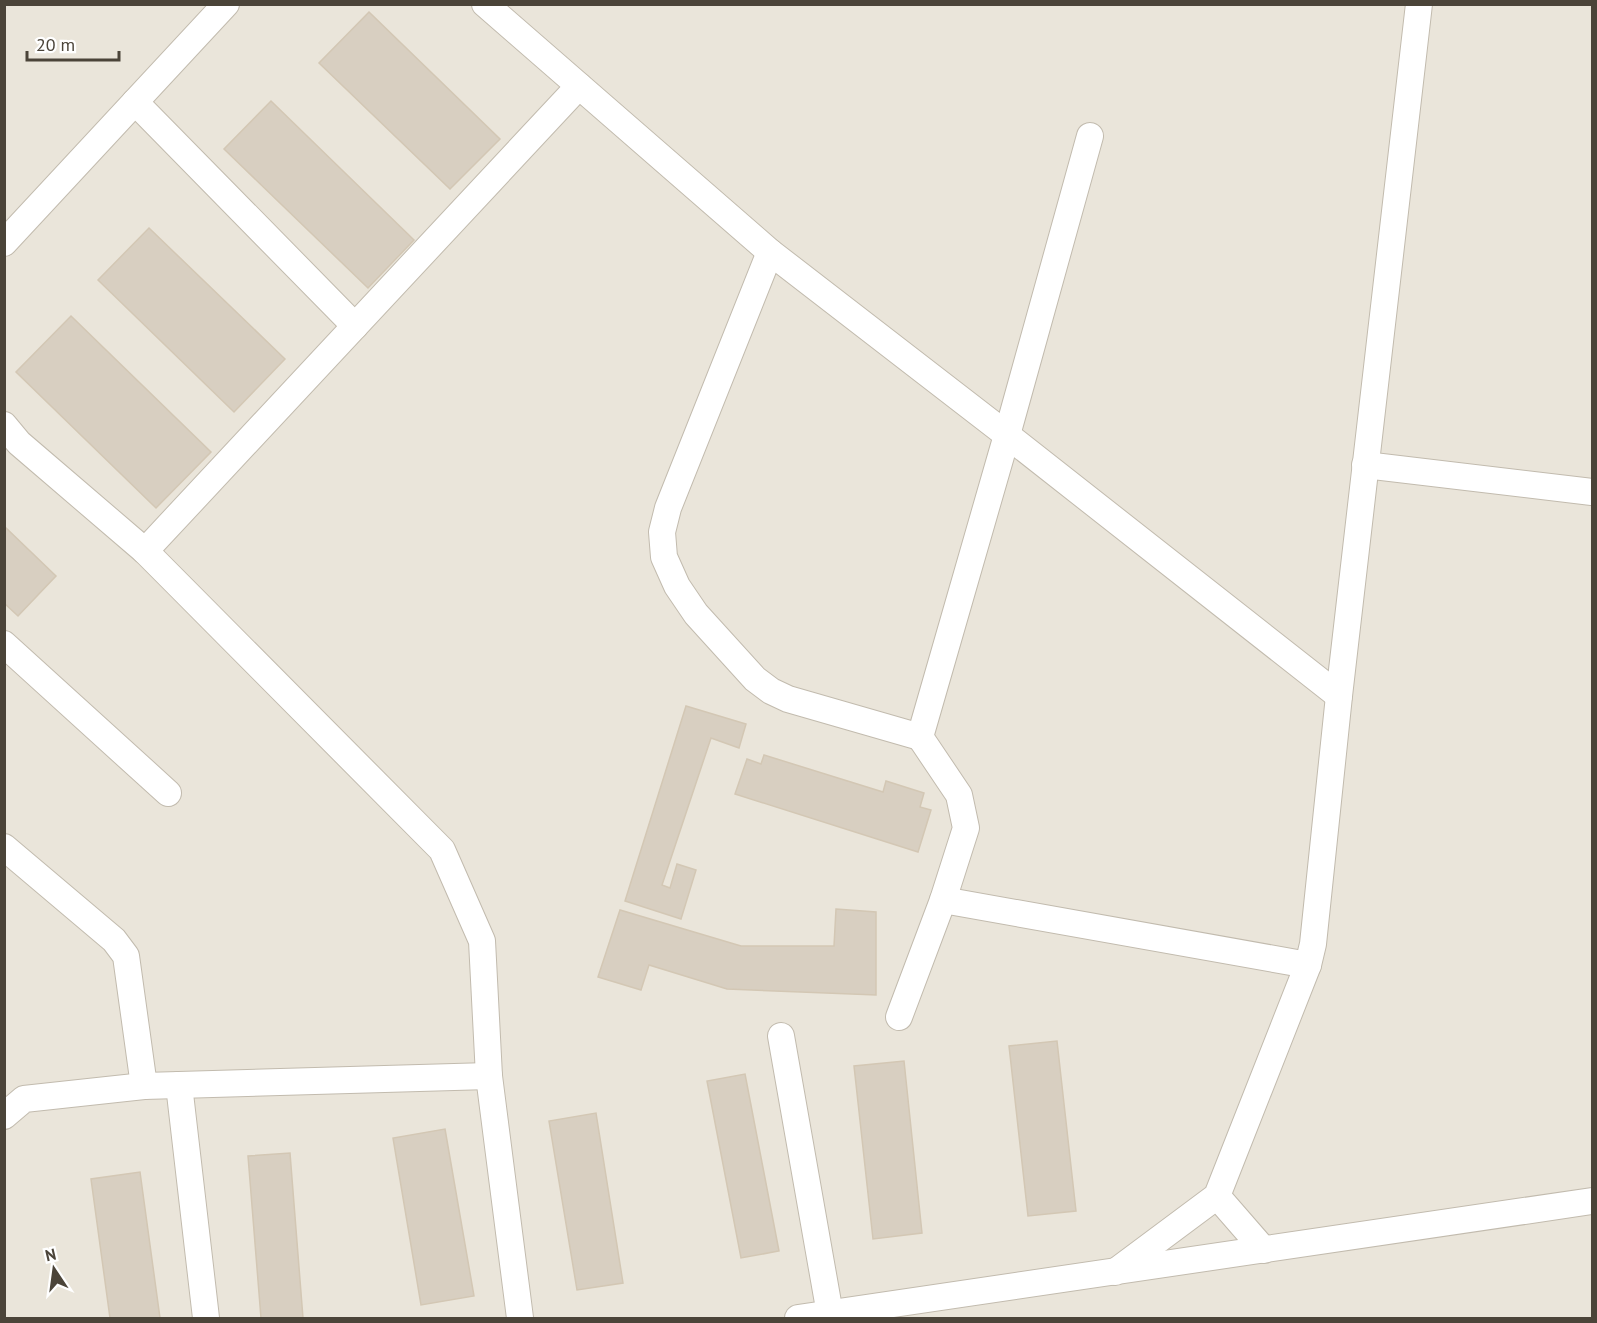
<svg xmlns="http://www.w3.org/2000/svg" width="1597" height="1323" font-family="'PT Sans',sans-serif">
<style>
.residential{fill:#eae5da}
.building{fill:#d8cfc1;stroke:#d3c7b4;stroke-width:1.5}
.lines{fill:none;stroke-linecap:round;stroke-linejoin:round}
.street-casing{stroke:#c2bbae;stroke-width:28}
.street{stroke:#fff;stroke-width:26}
</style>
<rect width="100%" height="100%" fill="#f6f3ec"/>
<rect class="residential" x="5" y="5" width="1587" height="1313"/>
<g class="building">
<polygon points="369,12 500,139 450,189 319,63"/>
<polygon points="271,101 414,240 368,288 224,149"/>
<polygon points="149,228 285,359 234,412 98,280"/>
<polygon points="71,316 211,452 156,508 16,372"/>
<polygon points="4,526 56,576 18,616 4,603"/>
<polygon points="686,706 746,724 739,748 711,738 662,885 670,888 677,864 696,870 681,919 625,901"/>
<polygon points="764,755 883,792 886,781 924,793 920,807 931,810 918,852 735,794 747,759 761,764"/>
<polygon points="836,909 876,912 876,995 727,989 649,965 641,990 598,977 620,910 741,946 834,946"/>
<polygon points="1057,1041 1076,1211 1028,1216 1009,1046"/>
<polygon points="904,1061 922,1233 873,1239 854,1066"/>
<polygon points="745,1074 779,1251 741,1258 707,1081"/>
<polygon points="596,1113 623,1283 577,1290 549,1121"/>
<polygon points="445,1129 474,1296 421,1305 393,1138"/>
<polygon points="290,1153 303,1318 261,1318 248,1156"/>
<polygon points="140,1172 160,1318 110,1318 91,1179"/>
</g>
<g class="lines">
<g class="street-casing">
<g id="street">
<polyline points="485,4 770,252 1007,435 1339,696"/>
<polyline points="135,102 355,326"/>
<polyline points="4,243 226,4"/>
<polyline points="770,252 668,508 662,532 664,557 677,586 696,614 755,679 771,691 788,699 920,737"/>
<polyline points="4,425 19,443 145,551 442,850 482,941 489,1076 520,1318"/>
<polyline points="1365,465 1592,492"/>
<polyline points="145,551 579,86"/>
<polyline points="4,644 168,793"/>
<polyline points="4,847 114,940 126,956 144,1086"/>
<polyline points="943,900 1308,965"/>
<polyline points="899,1017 943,900 966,828 959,795 920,737 1007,435 1090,136"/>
<polyline points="781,1036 830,1314"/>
<polyline points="179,1085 206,1318"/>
<polyline points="4,1116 24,1099 144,1086 489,1076"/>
<polyline points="1217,1196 1264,1250"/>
<polyline points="1115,1272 1217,1196 1308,965 1313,944 1339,696 1419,4"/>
<polyline points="798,1318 1592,1201"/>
</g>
</g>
<use href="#street" class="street"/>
</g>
<rect width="1597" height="1323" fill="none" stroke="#4b4439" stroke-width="12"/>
<g transform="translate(54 1269) rotate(347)" stroke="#ffffff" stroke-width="4.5" paint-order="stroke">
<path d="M0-4.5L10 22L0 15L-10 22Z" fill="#4b4439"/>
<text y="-9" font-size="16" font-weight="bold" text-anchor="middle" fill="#4b4439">N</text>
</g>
<path d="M27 51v9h92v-9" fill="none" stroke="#4b4439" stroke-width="3"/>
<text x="36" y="51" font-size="18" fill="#4b4439" stroke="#ffffff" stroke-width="4.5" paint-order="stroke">20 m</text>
</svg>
